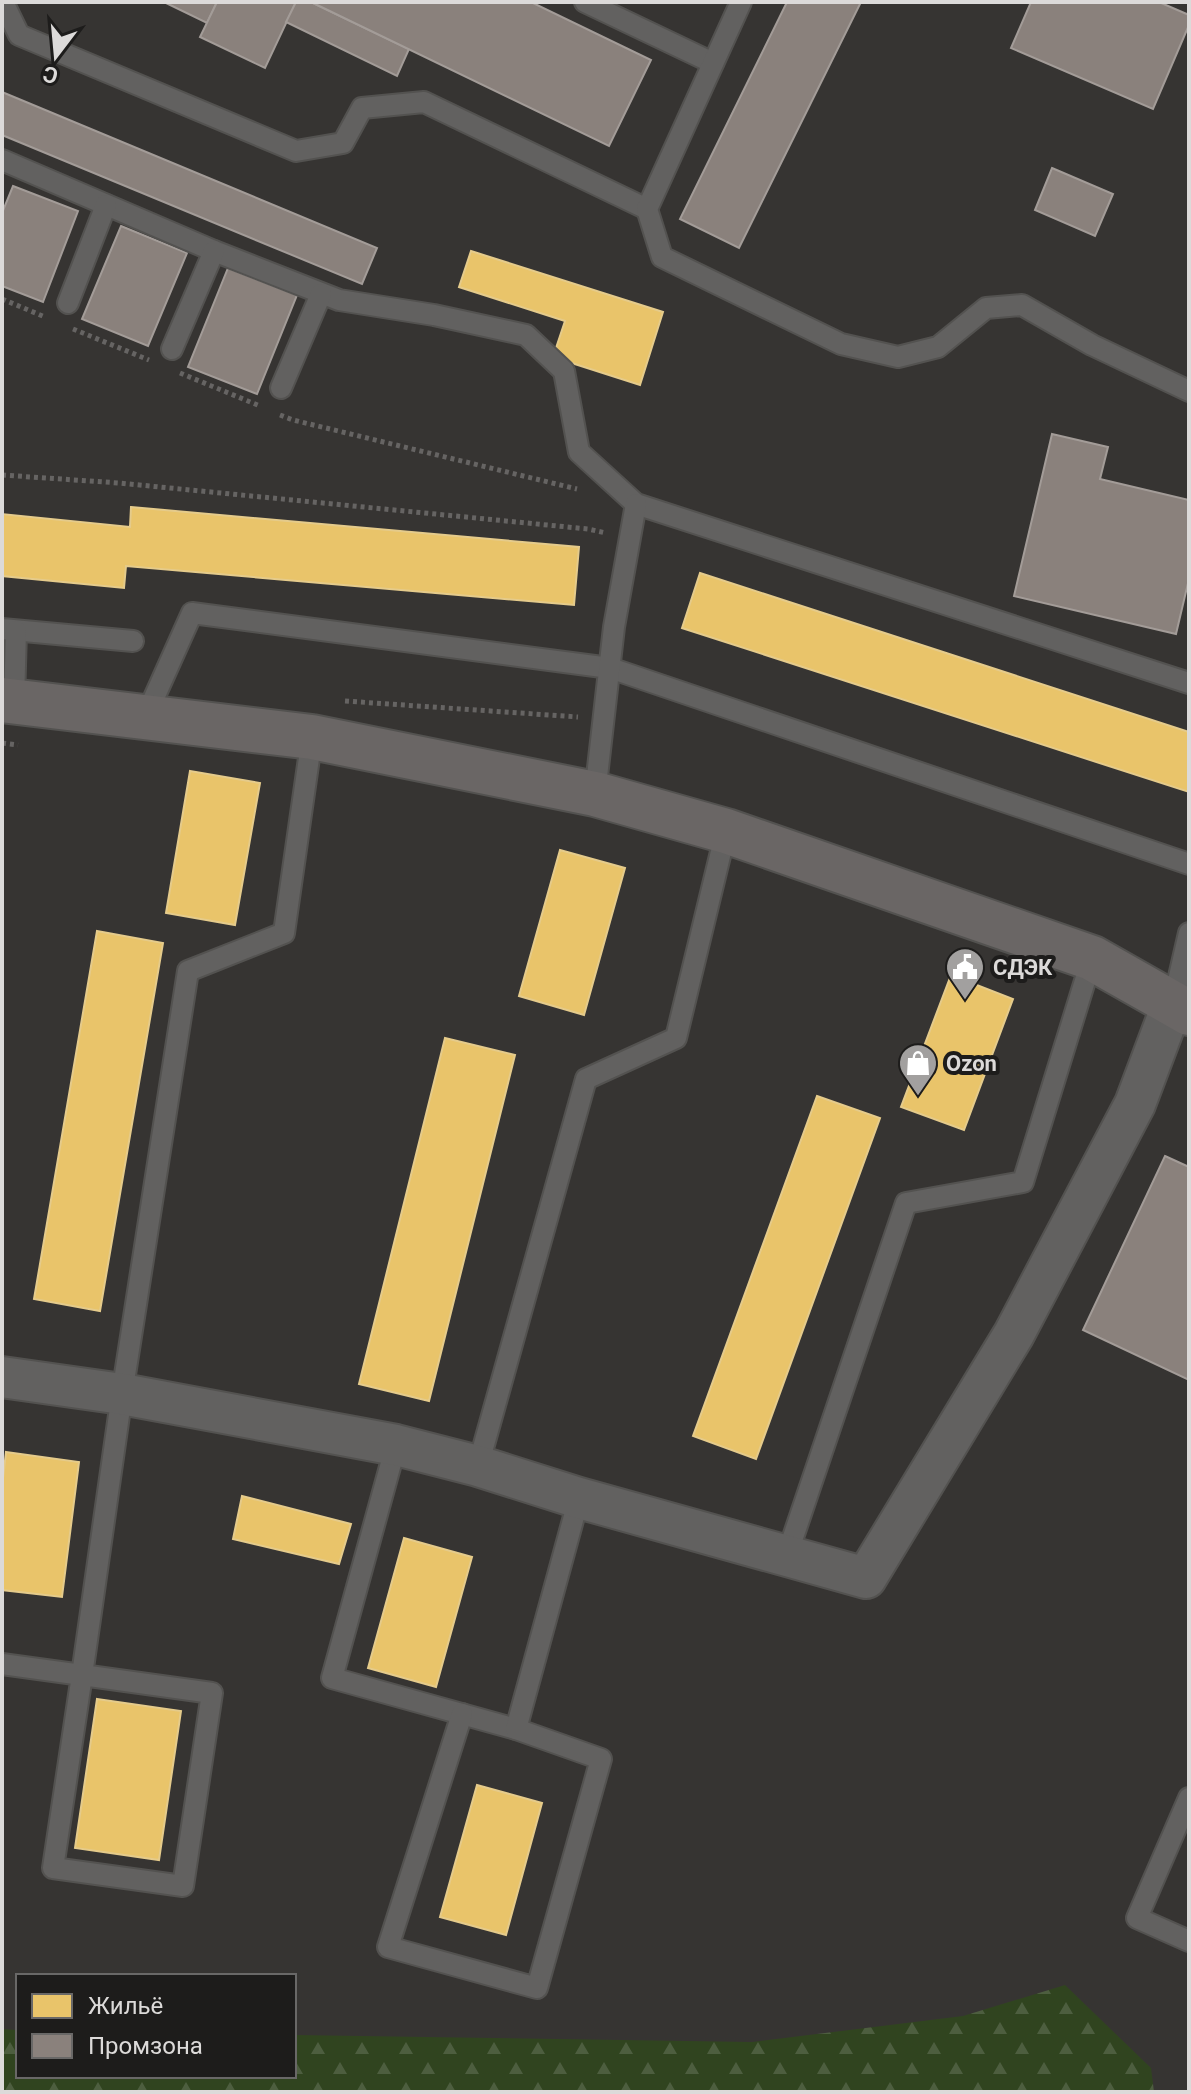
<svg xmlns="http://www.w3.org/2000/svg" width="1191" height="2094" font-family="Roboto,sans-serif">
<style>
.forest{fill:url(#forest-firs)}
.homes{fill:#e9c46a;stroke:#e5cb8b;stroke-width:2}
.industry{fill:#8a817c;stroke:#a39c98;stroke-width:2}
.lines{fill:none;stroke-linecap:round;stroke-linejoin:round}
.lane-casing{stroke:#535250;stroke-width:24}
.street-casing{stroke:#535250;stroke-width:44}
.secondary-casing{stroke:#535250;stroke-width:48}
.path{stroke:#666463;stroke-width:5;stroke-dasharray:4 4;stroke-linecap:butt}
.lane{stroke:#626160;stroke-width:20}
.street{stroke:#626160;stroke-width:40}
.secondary{stroke:#6a6665;stroke-width:44}
.labels{text-anchor:middle;stroke-width:8;stroke-linejoin:round;paint-order:stroke}
.poi-label{font-size:22px;font-weight:bold;fill:#dcdad9;stroke:#1d1c1b;text-anchor:start}
</style>
<defs>
<pattern id="forest-firs" width="22" height="20" patternUnits="userSpaceOnUse" patternTransform="scale(2)"><rect width="22" height="20" fill="#30441f"/><path d="M5 1l3.5 6h-7zM16 11l3.5 6h-7z" fill="#4d5e3f"/></pattern>
</defs>
<rect width="100%" height="100%" fill="#363432"/>
<polygon class="forest" points="1065,1985 1151,2068 1154,2092 2,2092 2,2029 18,2030 18,2076 294,2076 294,2035 752,2042 963,2016"/>
<g class="homes">
<polygon points="471,251 663,312 640,385 553,357 565,321 459,287"/>
<polygon points="131,507 579,547 574,605 126,566 124,588 2,576 2,514 130,527"/>
<polygon points="700,573 1189,732 1189,792 682,628"/>
<polygon points="190,771 260,783 235,925 166,913"/>
<polygon points="560,850 625,868 584,1015 519,996"/>
<polygon points="97,931 163,943 100,1311 34,1299"/>
<polygon points="951,975 1013,999 964,1130 901,1107"/>
<polygon points="445,1038 515,1055 429,1401 359,1384"/>
<polygon points="817,1096 880,1118 756,1459 693,1436"/>
<polygon points="6,1452 79,1462 62,1597 2,1590 2,1487"/>
<polygon points="242,1496 351,1524 339,1564 233,1539"/>
<polygon points="404,1538 472,1557 436,1687 368,1668"/>
<polygon points="97,1699 181,1711 159,1860 75,1848"/>
<polygon points="477,1785 542,1803 506,1935 440,1917"/>
</g>
<g class="industry">
<polygon points="164,2 217,2 207,23"/>
<polygon points="217,2 296,2 265,68 200,37"/>
<polygon points="296,2 311,2 409,49 397,76 286,22"/>
<polygon points="311,2 531,2 651,60 609,146"/>
<polygon points="787,2 861,2 739,248 680,219"/>
<polygon points="1031,2 1159,2 1189,15 1189,25 1153,109 1011,48"/>
<polygon points="2,92 377,248 362,284 2,135"/>
<polygon points="1052,168 1113,194 1095,236 1035,210"/>
<polygon points="13,186 78,211 43,302 2,286 2,213"/>
<polygon points="121,226 187,253 148,346 82,319"/>
<polygon points="228,268 297,295 257,394 188,367"/>
<polygon points="1052,434 1108,447 1100,479 1189,500 1189,579 1176,634 1014,596"/>
<polygon points="1165,1156 1189,1167 1189,1380 1083,1330"/>
</g>
<g class="lines">
<g class="lane-casing">
<g id="lane">
<polyline points="3,2 19,35 296,151 343,143 362,108 424,102 647,209"/>
<polyline points="585,2 713,63"/>
<polyline points="741,2 647,209 662,257 841,344 898,357 938,347 986,308 1022,305 1092,345 1189,391"/>
<polyline points="2,160 214,251 339,300 434,315 526,335 564,371 579,452 636,504 1189,683"/>
<polyline points="68,303 106,205"/>
<polyline points="172,349 214,251"/>
<polyline points="281,388 321,294"/>
<polyline points="2,629 133,641"/>
<polyline points="14,701 16,631"/>
<polyline points="145,718 192,613 610,668 1189,864"/>
<polyline points="595,794 614,627 636,504"/>
<polyline points="1173,1003 1189,933"/>
<polyline points="396,1445 332,1678 516,1729"/>
<polyline points="478,1466 586,1079 676,1038 726,831"/>
<polyline points="787,1555 906,1203 1023,1182 1092,958"/>
<polyline points="2,1664 82,1675 53,1868 183,1886 212,1693 82,1675 122,1394 188,971 284,933 312,737"/>
<polyline points="462,1714 388,1947 537,1988 601,1759 516,1729 579,1498"/>
<polyline points="1189,1798 1137,1918 1189,1941"/>
</g>
</g>
<g class="street-casing">
<polyline id="street" points="2,1377 122,1394 396,1445 478,1466 579,1498 866,1578 1014,1334 1135,1104 1173,1003"/>
</g>
<g class="secondary-casing">
<polyline id="secondary" points="2,700 312,737 595,794 726,831 1092,958 1189,1013"/>
</g>
<g class="path">
<polyline points="2,299 45,317"/>
<polyline points="73,329 149,360"/>
<polyline points="180,373 260,406"/>
<polyline points="280,415 293,420 577,489"/>
<polyline points="2,475 119,483 588,529 606,533"/>
<polyline points="345,701 578,717"/>
<polyline points="2,743 18,745"/>
</g>
<use href="#lane" class="lane"/>
<use href="#street" class="street"/>
<use href="#secondary" class="secondary"/>
</g>
<defs>
<g id="civic-pin" transform="scale(2)"><path d="M0 17L-7.5 6A9.5 9.5 0 1 1 7.5 6Z" fill="#a2a09f" stroke="#1d1c1b"/><path d="M-.6-6.5H3V-4.5H.6V-3L4-1V1h2V6H-6V1h2V-1L-.6-3ZM-1.2 2.5V6h2.4V2.5Z" fill="#fff"/></g>
<g id="shop-pin" transform="scale(2)"><path d="M0 17L-7.5 6A9.5 9.5 0 1 1 7.5 6Z" fill="#a2a09f" stroke="#1d1c1b"/><path d="M-5-2.5h2.3a2.7 3.5 0 0 1 5.4 0H5L5.5 6h-11ZM-1.5-2.5h3a1.5 2.3 0 0 0-3 0Z" fill="#fff"/></g>
</defs>
<g fill-rule="evenodd">
<use href="#civic-pin" x="965" y="967"/>
<use href="#shop-pin" x="918" y="1063"/>
</g>
<g class="labels">
<g class="poi-label">
<text x="993" y="975">СДЭК</text>
<text x="946" y="1071">Ozon</text>
</g>
</g>
<rect width="1191" height="2094" fill="none" stroke="#dcdad9" stroke-width="8"/>
<rect x="16" y="1974" width="280" height="104" fill="#1d1c1b" stroke="#696867" stroke-width="2"/>
<rect x="32" y="1994" width="40" height="24" fill="#e9c46a" stroke="#696867" stroke-width="2"/>
<text x="88" y="2014" font-size="24" fill="#dcdad9">Жильё</text>
<rect x="32" y="2034" width="40" height="24" fill="#8a817c" stroke="#696867" stroke-width="2"/>
<text x="88" y="2054" font-size="24" fill="#dcdad9">Промзона</text>
<g transform="translate(56 56) rotate(196)" stroke="#1d1c1b" stroke-width="6" paint-order="stroke">
<path d="M0-6L14 30L0 20L-14 30Z" fill="#dcdad9"/>
<text y="-12" font-size="22" font-weight="bold" text-anchor="middle" fill="#dcdad9">С</text>
</g>
</svg>
